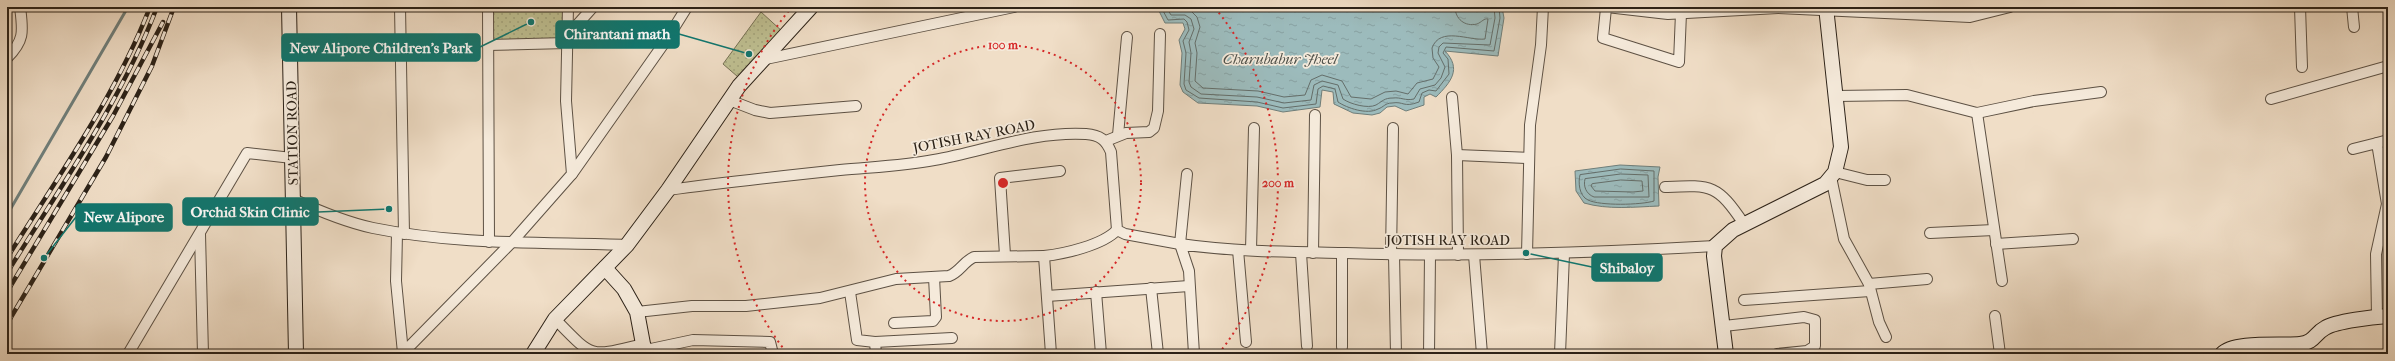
<svg xmlns="http://www.w3.org/2000/svg" width="2395" height="361" font-family="'IM FELL French Canon',serif">
<style>
.grass{fill:url(#grass-dots);stroke:#767155}
.water{fill:url(#water-ripples);stroke:#6f7e7a}
.lines{fill:none;stroke-linecap:round;stroke-linejoin:round}
.shore{stroke:#646e6a;stroke-width:1}
.stream{stroke:#6f7e7a;stroke-width:3}
.street-casing{stroke:#5d5144;stroke-width:12}
.secondary-casing{stroke:#2c2218;stroke-width:16}
.street{stroke:#f5eadb;stroke-width:10}
.secondary{stroke:#f5eadb;stroke-width:14}
.rail-casing{stroke:#2c2218;stroke-width:4.5}
.rail{stroke:#f5eadb;stroke-width:3;stroke-dasharray:9;stroke-linecap:butt}
.ring{fill:none;stroke:#d62828;stroke-width:2;stroke-dasharray:2 4}
.labels{text-anchor:middle;stroke-width:3.5;stroke-linejoin:round;paint-order:stroke}
.street-label{font-size:14px;fill:#2c2218;stroke:#f5eadb}
.water-label{font-size:15px;font-style:italic;fill:#4e5049;stroke:#f5eadb}
.centre{fill:#d62828;stroke:#f5eadb;stroke-width:2}
.ring-label{font-size:12px;text-anchor:middle;font-weight:bold;fill:#d62828;stroke:#f5eadb;stroke-width:3.5;stroke-linejoin:round;paint-order:stroke}
.leader{fill:none;stroke:#0f766e;stroke-width:1.5}
.callout-dot{fill:#0f766e;stroke:#f5eadb;stroke-width:1.5}
.callout{fill:#0f766e;stroke:#0f766e;stroke-width:1.5}
.callout-label{font-size:15px;text-anchor:middle;font-weight:bold;fill:#fff}
</style>
<defs>
<pattern id="grass-dots" width="8" height="8" patternUnits="userSpaceOnUse"><rect width="8" height="8" fill="#bfc092"/><path d="M2 2h.1M6 6h.1" fill="none" stroke="#a4a57d" stroke-width="1.8" stroke-linecap="round"/></pattern>
<pattern id="water-ripples" width="26" height="14" patternUnits="userSpaceOnUse"><rect width="26" height="14" fill="#9cbbbc"/><path d="M2 4q2-2 4 0t4 0M15 11q2-2 4 0t4 0" fill="none" stroke="#87a0a1"/></pattern>
</defs>
<rect width="100%" height="100%" fill="#f0dec7"/>
<filter id="stains"><feTurbulence type="fractalNoise" baseFrequency=".005" numOctaves="4"/><feColorMatrix values="0 0 0 0 .2 0 0 0 0 .09 0 0 0 0 .02 0 0 0 .5 -.17"/></filter>
<radialGradient id="worn" r=".72"><stop offset=".6" stop-color="#630" stop-opacity="0"/><stop offset="1" stop-color="#630" stop-opacity=".3"/></radialGradient>
<g class="grass">
<polygon points="492,7 570,7 571,38 492,41"/>
<polygon points="761,12 783,32 745,83 723,64"/>
</g>
<g class="water">
<path d="M 1157,7 L 1467,7 L 1473,9 L 1476,7 L 1502,7 L 1504,18 L 1498,56 L 1445,51 C 1462,69 1451,82 1436,97 L 1430,94 L 1424,97 L 1424,105 L 1406,111 L 1395,106 L 1387,107 L 1380,113 L 1372,115 L 1353,113 L 1334,104 L 1333,92 L 1322,90 L 1320,107 L 1283,112 L 1257,106 L 1198,103 L 1183,92 L 1180,85 L 1182,53 L 1179,40 L 1185,29 L 1183,23 L 1165,23 Z"/>
<path d="M 1620,165 L 1660,167 L 1658,177 L 1659,206 C 1634,207 1608,210 1584,203 L 1576,191 L 1575,171 Z"/>
</g>
<g class="lines">
<g class="shore">
<path d="M 1161,7 L 1168,20 L 1184,19 L 1187,22 L 1189,30 L 1183,41 L 1186,53 L 1184,84 L 1186,90 L 1199,98 L 1257,102 L 1283,108 L 1316,104 L 1318,89 L 1323,86 L 1335,89 L 1338,102 C 1347,108 1367,115 1378,109 C 1384,107 1385,103 1392,103 C 1404,101 1403,108 1419,102 L 1422,93 L 1429,90 L 1436,91 L 1449,74 L 1448,59 L 1443,53 L 1446,47 L 1494,51 L 1500,18 L 1499,7"/>
<path d="M 1166,7 L 1171,15 L 1185,15 L 1191,19 L 1194,29 L 1189,42 L 1191,53 L 1189,82 L 1191,87 L 1201,94 L 1257,97 L 1284,103 L 1311,100 L 1314,85 L 1322,81 L 1338,85 L 1343,99 C 1350,104 1368,109 1376,105 C 1383,101 1384,98 1393,98 C 1401,97 1405,101 1414,99 L 1420,89 L 1435,85 L 1441,78 L 1445,67 L 1438,53 L 1439,47 L 1443,43 L 1490,45 L 1495,18 L 1494,7"/>
<path d="M 1173,7 L 1175,10 L 1190,10 L 1197,17 L 1200,27 L 1195,43 L 1197,53 L 1195,81 L 1203,88 L 1258,91 L 1284,97 L 1305,95 L 1311,80 L 1322,75 L 1342,81 L 1351,97 L 1371,99 L 1385,92 L 1396,91 L 1408,94 L 1417,83 L 1433,79 L 1439,67 L 1433,58 L 1432,48 C 1440,26 1469,41 1485,39 L 1488,19 C 1484,18 1482,22 1477,24 C 1465,27 1455,19 1455,7"/>
<path d="M 1621,169 L 1654,171 L 1654,201 C 1641,205 1600,206 1588,200 C 1579,196 1578,182 1580,175 Z"/>
<path d="M 1621,174 L 1648,175 L 1649,197 L 1594,197 C 1586,194 1583,186 1585,179 Z"/>
<polygon points="1621,180 1642,181 1643,191 1633,192 1595,191 1591,186 1592,184"/>
</g>
<polyline class="stream" points="7,215 128,7"/>
<g class="street-casing">
<g id="street">
<polyline points="400,7 404,234"/>
<polyline points="488,7 489,242"/>
<polyline points="1607,7 1668,14 1778,8 1970,17 2010,7"/>
<polyline points="2300,7 2302,67"/>
<polyline points="2352,7 2354,27"/>
<polyline points="1606,8 1603,38 1679,62 1681,13"/>
<polyline points="568,35 593,7"/>
<polyline points="488,45 567,43"/>
<path d="M 7,58 C 25,40 23,31 20,7"/>
<polyline points="761,60 1014,7"/>
<polyline points="1836,96 1907,95 1977,113 2034,101 2101,92"/>
<polyline points="1452,97 1457,155 1458,255"/>
<polyline points="2271,99 2388,66"/>
<polyline points="729,100 755,110 770,113 856,106"/>
<polyline points="1977,113 2002,281"/>
<polyline points="1118,135 1127,37"/>
<polyline points="1106,141 1126,133 1149,132 1154,128 1158,111 1160,34"/>
<polyline points="2377,143 2388,140"/>
<polyline points="2353,149 2377,143 2387,204 2376,254 2377,317"/>
<polyline points="1457,155 1529,158"/>
<polyline points="1835,172 1867,180 1885,180"/>
<polyline points="572,174 667,39 687,7"/>
<polyline points="1831,177 1844,239 1869,284 1879,322 1886,337"/>
<path d="M 1665,187 C 1712,185 1717,184 1744,224"/>
<path d="M 668,190 C 726,182 783,176 840,170 C 871,167 904,166 934,160 C 985,151 1033,131 1086,134 C 1100,135 1106,140 1111,152 L 1117,230 L 1125,234 L 1180,244 L 1187,174"/>
<path d="M 293,199 C 319,211 345,222 373,228 C 456,245 542,242 627,245"/>
<polyline points="397,233 396,281 403,353"/>
<polyline points="1930,233 1994,230"/>
<polyline points="200,234 203,354"/>
<polyline points="1996,244 2073,239"/>
<polyline points="1238,250 1246,342"/>
<polyline points="1251,250 1254,128"/>
<polyline points="1301,253 1307,346"/>
<polyline points="1313,253 1315,115"/>
<polyline points="1342,253 1342,347"/>
<polyline points="1527,254 1530,125 1541,45 1543,7"/>
<polyline points="1005,255 1000,178 1060,171"/>
<polyline points="1391,255 1393,128"/>
<polyline points="1394,255 1396,354"/>
<polyline points="1474,255 1482,354"/>
<polyline points="1869,284 1927,279"/>
<polyline points="1151,288 1158,354"/>
<polyline points="850,292 857,340 875,342 952,338"/>
<polyline points="1096,292 1101,354"/>
<polyline points="1047,296 1189,286"/>
<polyline points="1744,300 1870,291"/>
<path d="M 637,312 L 692,306 L 746,306 L 820,298 L 896,279 L 949,276 C 960,272 963,262 974,257 L 1044,256"/>
<polyline points="1995,316 2000,354"/>
<path d="M 555,319 C 594,359 589,357 643,344"/>
<polyline points="894,323 933,321 936,317 934,277"/>
<polyline points="1724,326 1804,317 1815,320 1815,346 1807,351 1777,354"/>
<polyline points="875,342 876,354"/>
<polyline points="646,350 693,340 770,342 773,354"/>
<polyline points="128,354 247,153 292,158"/>
<polyline points="402,354 513,241 572,174 566,101 568,7"/>
<path d="M 1051,354 L 1044,256 C 1064,254 1103,245 1117,230"/>
<path d="M 1194,354 L 1189,271 L 1180,244 C 1235,252 1291,252 1346,253 C 1470,257 1592,253 1715,246"/>
<polyline points="1429,354 1430,255"/>
<polyline points="1560,354 1564,254"/>
</g>
</g>
<g class="secondary-casing">
<g id="secondary">
<polyline points="289,7 296,354"/>
<polyline points="605,268 624,289 637,312 643,344 647,354"/>
<polyline points="533,354 555,319 627,245 668,190 739,86 811,7"/>
<polyline points="1726,354 1714,256 1715,246 1733,230 1825,184 1835,172 1841,147 1826,7"/>
<path d="M 2222,354 C 2234,341 2282,346 2300,344 C 2315,342 2314,334 2325,328 C 2336,321 2374,317 2388,316"/>
</g>
</g>
<use href="#street" class="street"/>
<use href="#secondary" class="secondary"/>
<g class="rail-casing">
<g id="rail">
<path d="M 7,258 C 58,177 115,97 150,7"/>
<path d="M 7,273 C 60,187 121,102 157,7"/>
<polyline points="7,292 113,116 163,22"/>
<polyline points="7,324 106,157 152,66 174,7"/>
</g>
</g>
<use href="#rail" class="rail"/>
</g>
<g class="ring">
<circle cx="1003" cy="183" r="138"/>
<path d="M786 352A275 275 0 0 1 791 8M1215 8A275 275 0 0 1 1220 352"/>
</g>
<g class="labels">
<g class="street-label">
<text transform="translate(292 133) rotate(-91)" y="5">STATION ROAD</text>
<text transform="translate(974 136) rotate(-11)" y="5">JOTISH RAY ROAD</text>
<text x="1448" y="245">JOTISH RAY ROAD</text>
</g>
<g class="water-label">
<text x="1280" y="64">Charubabur Jheel</text>
</g>
</g>
<circle cx="1003" cy="183" r="6" class="centre"/>
<g class="ring-label">
<text x="1003" y="49">100 m</text>
<text x="1278" y="187">200 m</text>
</g>
<path class="leader" d="M749 54L679 34M531 22L480 47M389 209L318 212M44 258L76 217M1526 253L1592 267"/>
<g class="callout-dot">
<circle cx="749" cy="54" r="4"/>
<circle cx="531" cy="22" r="4"/>
<circle cx="389" cy="209" r="4"/>
<circle cx="44" cy="258" r="4"/>
<circle cx="1526" cy="253" r="4"/>
</g>
<g class="callout">
<rect x="556" y="21" width="123" height="27" rx="4"/>
<rect x="282" y="34" width="198" height="27" rx="4"/>
<rect x="183" y="198" width="135" height="27" rx="4"/>
<rect x="76" y="204" width="96" height="27" rx="4"/>
<rect x="1592" y="254" width="70" height="27" rx="4"/>
</g>
<g class="callout-label">
<text x="617" y="39">Chirantani math</text>
<text x="381" y="53">New Alipore Children's Park</text>
<text x="250" y="217">Orchid Skin Clinic</text>
<text x="124" y="222">New Alipore</text>
<text x="1627" y="273">Shibaloy</text>
</g>
<rect width="2395" height="361" fill="none" stroke="#f0dec7" stroke-width="24"/>
<rect x="8" y="8" width="2379" height="345" fill="none" stroke="#2c2218" stroke-width="2"/>
<rect x="12" y="12" width="2371" height="337" fill="none" stroke="#2c2218"/>
<rect width="100%" height="100%" filter="url(#stains)"/>
<rect width="100%" height="100%" fill="url(#worn)"/>
</svg>
